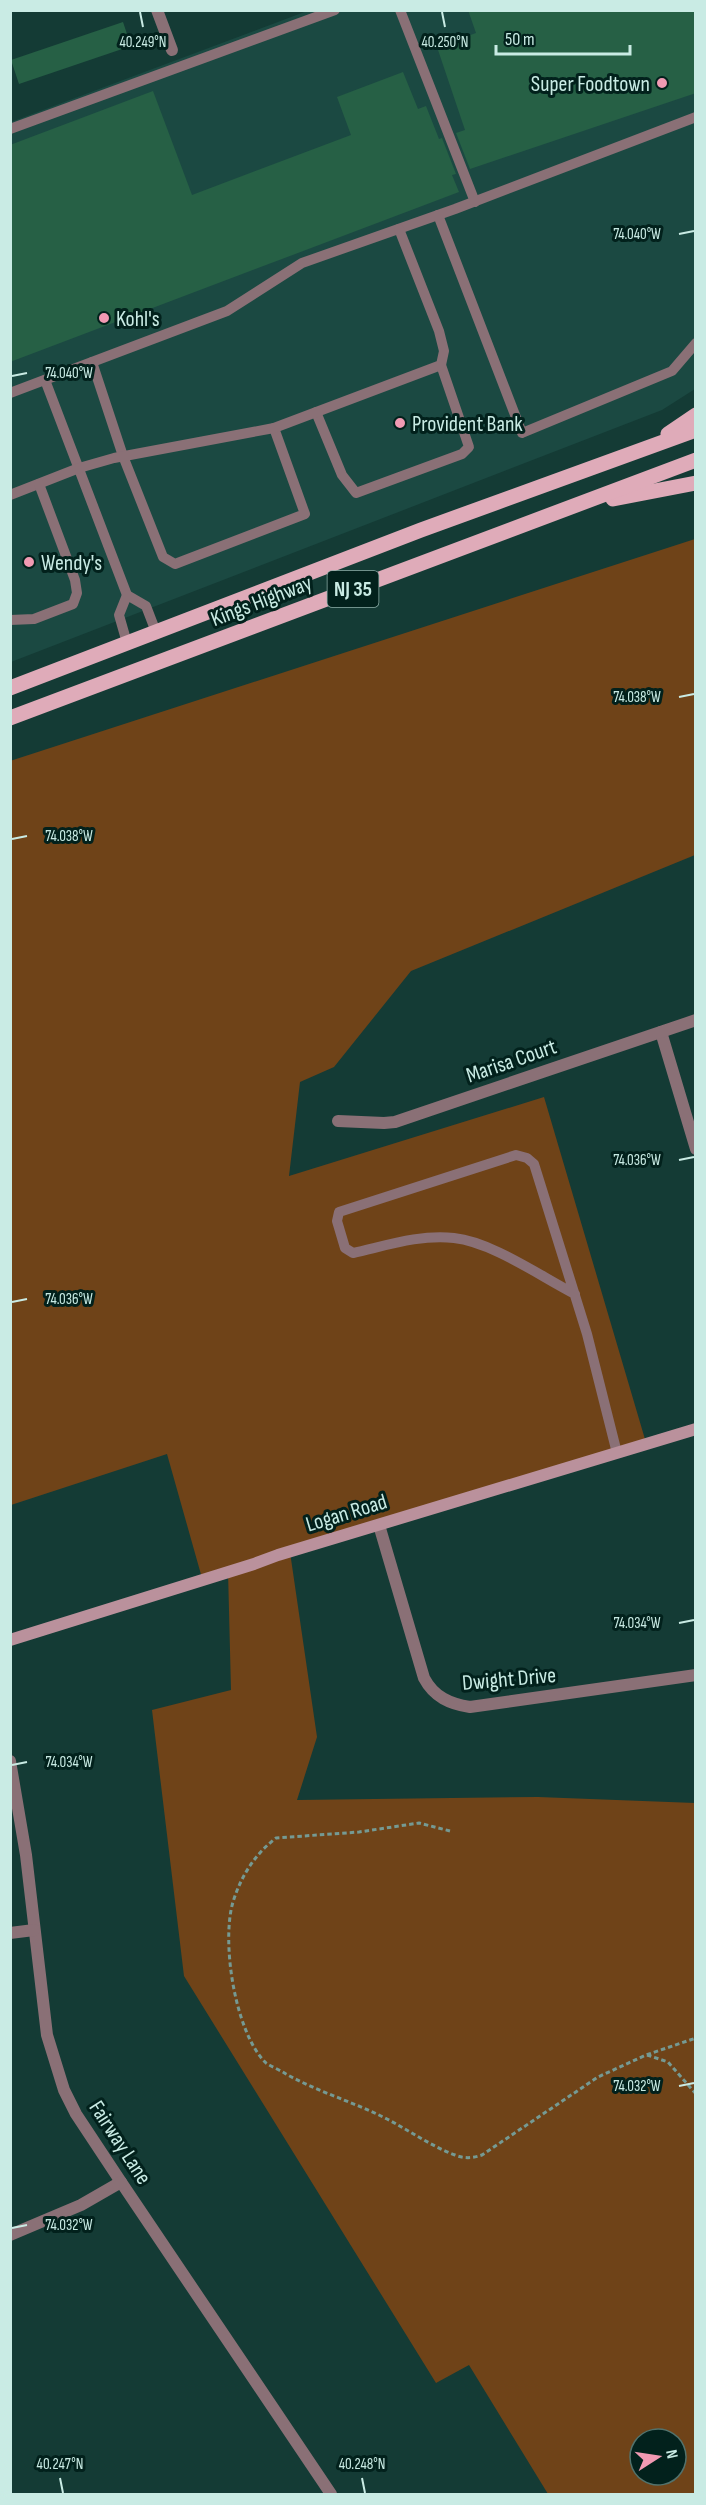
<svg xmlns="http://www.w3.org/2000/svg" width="706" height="2505" font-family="'Sofia Sans Condensed',sans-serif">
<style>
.built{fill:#1b4942}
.green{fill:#6f4318;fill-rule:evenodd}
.building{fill:#266045}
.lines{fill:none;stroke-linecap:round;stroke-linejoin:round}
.path{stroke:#759a93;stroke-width:3;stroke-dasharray:4.5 3;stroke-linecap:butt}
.lane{stroke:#8a7076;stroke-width:10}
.street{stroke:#8a7076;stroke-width:12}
.secondary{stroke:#ba919c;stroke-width:12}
.primary{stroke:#dfabb9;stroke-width:15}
.ticks{fill:none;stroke:#c9ebe4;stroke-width:2}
.poi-dot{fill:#f19ab3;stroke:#02211c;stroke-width:2}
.labels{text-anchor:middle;stroke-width:6;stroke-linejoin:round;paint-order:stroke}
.shield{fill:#02211c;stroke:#8daea8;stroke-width:1.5}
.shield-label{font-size:21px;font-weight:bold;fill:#c9ebe4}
.poi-label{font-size:22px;fill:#c9ebe4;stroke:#02211c;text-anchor:start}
.street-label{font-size:22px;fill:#c9ebe4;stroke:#02211c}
.ticks-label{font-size:15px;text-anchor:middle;fill:#c9ebe4;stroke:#02211c;stroke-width:6;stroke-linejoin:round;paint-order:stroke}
</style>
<rect width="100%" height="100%" fill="#143b35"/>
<polygon class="built" points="307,11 695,11 695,389 662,410 11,662 11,122"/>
<path class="green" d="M 695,539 L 695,855 L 411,971 L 334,1067 L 300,1082 L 289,1176 L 544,1097 L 647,1446 L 290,1552 L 317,1737 L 297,1800 L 538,1797 L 695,1803 L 695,2494 L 548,2494 L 469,2365 L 436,2383 L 184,1976 L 152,1710 L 231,1690 L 228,1571 L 202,1578 L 167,1454 L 11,1505 L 10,761 ZM 640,2439 L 676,2439 L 676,2475 L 640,2475 Z"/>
<g class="building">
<polygon points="468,10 696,10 696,93 470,169 456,133 465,130 437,47 476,33"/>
<polygon points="123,22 131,46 19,84 11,60"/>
<polygon points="403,72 418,109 426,106 439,139 442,138 456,174 452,175 459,192 10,362 10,145 153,91 192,195 351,135 337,97"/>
</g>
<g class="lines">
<g class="path">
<path d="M 450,1831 L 419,1823 L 359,1832 L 276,1838 C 255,1854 241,1876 233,1902 C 221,1942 235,2033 266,2063 C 272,2067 280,2070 286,2074 C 318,2092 354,2102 387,2119 C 410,2131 431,2146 455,2155 C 465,2159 473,2158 482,2155 L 598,2077 L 646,2055 L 696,2038"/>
<polyline points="647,2055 668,2062 696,2094"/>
</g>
<g class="lane">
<polyline points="400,10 475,202"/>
<polyline points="10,129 335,10"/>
<polyline points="438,215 522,433 672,371 696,343"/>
<polyline points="92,362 123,456 163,557 175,564 305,514 274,428"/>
<polyline points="45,380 127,595"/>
<polyline points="10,393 227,311 302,263 455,209 696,117"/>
<polyline points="316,412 342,475 356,493 462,454 469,447 441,365"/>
<polyline points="10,495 79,468 114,458 274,428 441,365 444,351 439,331 399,229"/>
<polyline points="10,620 34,619 73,604 77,593 75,580 39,484"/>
<polyline points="127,643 119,615 127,595 146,606 156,632"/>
<path d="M 575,1294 C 540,1276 492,1242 454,1238 C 420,1234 385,1246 353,1253 L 345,1248 L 337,1221 L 339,1212 L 516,1155 L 527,1158 L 534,1164 L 587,1334 L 617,1453"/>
</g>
<g class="street">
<polyline points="157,10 172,50"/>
<polyline points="661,1032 696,1149"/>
<polyline points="338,1121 384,1123 395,1122 696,1020"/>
<path d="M 379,1525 L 424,1678 C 434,1697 450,1704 470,1707 L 696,1675"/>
<polyline points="10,1761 26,1855 47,2035 64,2090 76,2114 121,2182 331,2494"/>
<polyline points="10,1933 34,1930"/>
<polyline points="10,2235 81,2205 121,2182"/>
</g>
<polyline class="secondary" points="10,1640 254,1564 278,1555 696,1429"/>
<g class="primary">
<polyline points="668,434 696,415"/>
<polyline points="613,499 696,483"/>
<polyline points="10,688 421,530 696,430"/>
<polyline points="10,718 696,460"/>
</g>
</g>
<path class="ticks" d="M 140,12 L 143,27M 442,12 L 445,27M 679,234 L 694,231M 12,376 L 27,373M 679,697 L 694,694M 12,839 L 27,836M 679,1160 L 694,1157M 12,1302 L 27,1299M 679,1623 L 694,1620M 12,1765 L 27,1762M 679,2086 L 694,2083M 12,2228 L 27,2225M 60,2478 L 63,2493M 362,2478 L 365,2493"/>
<g class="poi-dot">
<circle cx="662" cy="83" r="6"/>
<circle cx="104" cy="318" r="6"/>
<circle cx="400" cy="423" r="6"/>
<circle cx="29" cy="562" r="6"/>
</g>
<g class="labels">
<rect class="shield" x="327.5" y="571" width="51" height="36" rx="4.5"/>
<g class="shield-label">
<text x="353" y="596">NJ 35</text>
</g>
<g class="poi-label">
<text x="650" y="91" text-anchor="end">Super Foodtown</text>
<text x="116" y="326">Kohl's</text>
<text x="412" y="431">Provident Bank</text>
<text x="41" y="570">Wendy's</text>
</g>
<g class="street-label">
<text transform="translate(261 600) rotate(-21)" y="8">Kings Highway</text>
<text transform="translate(511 1060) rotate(-19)" y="8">Marisa Court</text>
<text transform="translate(346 1512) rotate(-17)" y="8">Logan Road</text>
<text transform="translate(509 1678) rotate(-5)" y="8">Dwight Drive</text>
<text transform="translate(121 2142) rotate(57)" y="8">Fairway Lane</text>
</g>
</g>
<g class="ticks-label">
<text x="143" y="47">40.249°N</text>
<text x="445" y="47">40.250°N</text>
<text x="637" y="239">74.040°W</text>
<text x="69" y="378">74.040°W</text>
<text x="637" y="702">74.038°W</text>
<text x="69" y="841">74.038°W</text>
<text x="637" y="1165">74.036°W</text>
<text x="69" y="1304">74.036°W</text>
<text x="637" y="1628">74.034°W</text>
<text x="69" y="1767">74.034°W</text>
<text x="637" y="2091">74.032°W</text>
<text x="69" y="2230">74.032°W</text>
<text x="60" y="2469">40.247°N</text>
<text x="362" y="2469">40.248°N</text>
</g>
<rect width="706" height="2505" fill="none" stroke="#c9ebe4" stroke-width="24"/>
<g transform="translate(658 2457) rotate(78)"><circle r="28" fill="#02211c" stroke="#52726c" stroke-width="1.5"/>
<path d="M0-4.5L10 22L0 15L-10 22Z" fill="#f19ab3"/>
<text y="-9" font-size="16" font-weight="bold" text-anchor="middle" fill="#c9ebe4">N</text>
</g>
<path d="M496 45v9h134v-9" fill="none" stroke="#c9ebe4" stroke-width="3"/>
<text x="505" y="45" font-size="18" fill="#c9ebe4" stroke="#02211c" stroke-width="4.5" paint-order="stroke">50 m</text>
</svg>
